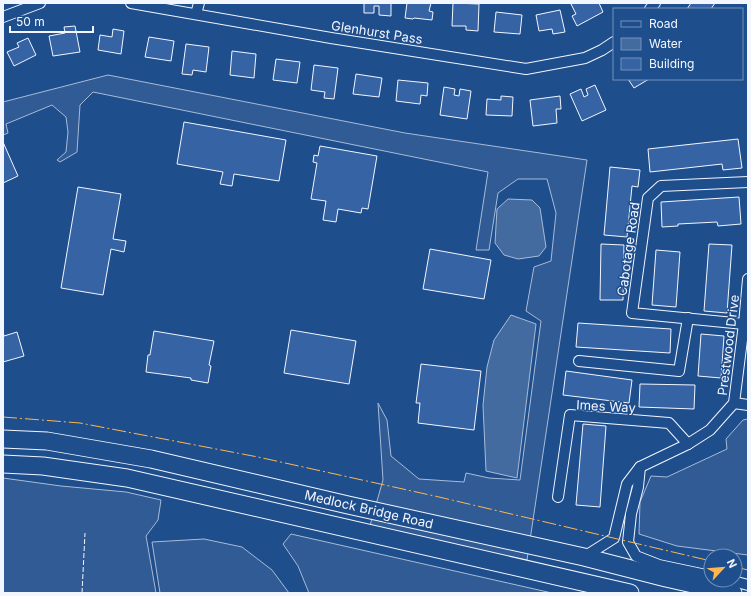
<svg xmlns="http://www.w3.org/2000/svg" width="751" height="596" font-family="Inter,sans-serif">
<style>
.built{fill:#305b95;stroke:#a8bbd7}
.water{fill:#446ba0;stroke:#a8bbd7}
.building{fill:#3563a3;stroke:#f2f6ff}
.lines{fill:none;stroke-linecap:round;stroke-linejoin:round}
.minor-casing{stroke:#f2f6ff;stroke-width:12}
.trunk-casing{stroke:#f2f6ff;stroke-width:19}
.minor{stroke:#1f4e8c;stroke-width:10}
.trunk{stroke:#1f4e8c;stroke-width:17}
.fence{stroke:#f2f6ff;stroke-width:1;stroke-dasharray:5 2;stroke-linecap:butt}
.power{stroke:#ffb74d;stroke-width:1;stroke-dasharray:14 3 2 3;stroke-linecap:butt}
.labels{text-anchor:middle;stroke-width:3;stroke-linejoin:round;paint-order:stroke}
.street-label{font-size:13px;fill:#f2f6ff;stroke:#1f4e8c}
</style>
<rect width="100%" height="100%" fill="#1f4e8c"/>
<g class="built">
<polygon points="108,75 405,133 587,160 527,560 369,529 383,480 378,403 387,420 391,456 419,479 464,482 466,473 489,478 520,480 541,321 526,311 534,267 551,261 556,213 547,179 518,179 498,193 489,250 476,250 488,172 93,92 80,105 77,152 60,162 57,160 66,152 68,132 66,117 52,105 6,124 8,133 3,135 3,102"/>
<polygon points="748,419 748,555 677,546 639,534 640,502 651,476 667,477 727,449 726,439 743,420"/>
<polygon points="3,478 61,486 126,492 161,500 158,520 146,536 156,593 3,593"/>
<polygon points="291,534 552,593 309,593 298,566 283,544"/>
<polygon points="204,539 242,547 272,570 289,593 160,593 152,542"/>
</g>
<g class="water">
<polygon points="508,199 532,200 540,208 546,247 539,256 518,259 504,255 495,243 497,209"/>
<polygon points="511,315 536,324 517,478 486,471 483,405 487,367 494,340"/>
</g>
<g class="building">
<polygon points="364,3 391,3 391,16 379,15 379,6 374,6 374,13 364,13"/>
<polygon points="407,3 431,3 429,11 433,12 432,20 414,18 413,19 405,18"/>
<polygon points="453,3 479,4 478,31 466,30 466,26 452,26"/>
<polygon points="574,3 599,3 603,12 577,26 572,16 576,14 571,4"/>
<polygon points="691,3 715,3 711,9 687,9"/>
<polygon points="560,10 565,32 553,34 552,29 539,31 536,15"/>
<polygon points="496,12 522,15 520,34 494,32"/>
<polygon points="75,26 80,52 53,56 49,36 65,33 64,27"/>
<polygon points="113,29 124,31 121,54 98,50 100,35 112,37"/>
<polygon points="149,37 174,41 171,61 145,57"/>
<polygon points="28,38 36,55 14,66 7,52 19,47 17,43"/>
<polygon points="186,44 209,47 206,72 193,70 192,75 182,74"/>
<polygon points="232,51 256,54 254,78 230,75"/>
<polygon points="276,59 300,62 297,83 273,80"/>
<polygon points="314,65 338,68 334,99 324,98 325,92 311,90"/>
<polygon points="356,74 382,78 379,97 353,94"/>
<polygon points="628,79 649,79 634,88"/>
<polygon points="398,80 428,83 427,96 421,95 420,104 396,101"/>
<polygon points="595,85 606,110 582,121 570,94 581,89 584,97 588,95 586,89"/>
<polygon points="444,87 455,89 454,95 459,96 460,89 471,91 467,119 440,115"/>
<polygon points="501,96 513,97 512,116 486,115 487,99 501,100"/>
<polygon points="560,96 561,109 556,109 557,123 533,126 530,100"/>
<polygon points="184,122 286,140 279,181 234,174 232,186 220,184 223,172 177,164"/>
<polygon points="738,139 742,168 723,170 722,164 650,172 648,149"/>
<polygon points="3,142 18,176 3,183"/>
<polygon points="320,146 377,156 368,209 362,208 361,213 338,209 336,222 323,220 326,201 311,199 317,163 313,162 314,155 318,156"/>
<polygon points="610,167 640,170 638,187 632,186 627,237 604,235"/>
<polygon points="78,187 121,194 113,239 126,241 124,252 111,249 103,295 61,288"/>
<polygon points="739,197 741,224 718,226 717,222 678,224 678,226 662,227 661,202"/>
<polygon points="601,244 624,245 623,300 600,300"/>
<polygon points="709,244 732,245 727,313 704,311"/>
<polygon points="430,249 491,260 484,299 423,289"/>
<polygon points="656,250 680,252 676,307 652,305"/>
<polygon points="578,323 671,329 670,353 576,347"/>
<polygon points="291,330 356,341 349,384 284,373"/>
<polygon points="154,331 214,341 209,365 211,366 208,383 191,380 191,378 146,372 148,355 150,355"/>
<polygon points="3,332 4,336 17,332 24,356 3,362"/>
<polygon points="701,334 724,336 721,378 698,376"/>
<polygon points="421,364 481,371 474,430 418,423 420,403 416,403"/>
<polygon points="566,371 632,380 629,403 563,395"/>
<polygon points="640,384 695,385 694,409 639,407"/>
<polygon points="583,424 606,426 600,507 576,505"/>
</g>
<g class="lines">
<g class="minor-casing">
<g id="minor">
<polyline points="131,3 331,38 526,69 585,58 602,50 614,42"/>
<polyline points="650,9 655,3"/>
<polyline points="196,14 199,3"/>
<polyline points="3,17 40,3"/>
<polyline points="744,324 632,313 648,198 661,186 748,182"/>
<polyline points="579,361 679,371 688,318"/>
<polyline points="734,403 748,405"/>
<polyline points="640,467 638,487 631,514 628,542 636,556 659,565 711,576"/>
<polyline points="558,497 570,415 669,423 688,444"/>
<polyline points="584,557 614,538 627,484 640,467 688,444 710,430 734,403 744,324 748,279"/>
<polyline points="729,580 748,585"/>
</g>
</g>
<g class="trunk-casing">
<g id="trunk">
<polyline points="3,439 47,441 151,459 348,505 584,557 666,578 733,593"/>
<polyline points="3,464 43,466 127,478 630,593"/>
</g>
</g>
<use href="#minor" class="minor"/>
<use href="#trunk" class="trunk"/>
<polyline class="fence" points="82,593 85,533"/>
<g class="power">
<polyline points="3,417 80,423 258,457 439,497 711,561"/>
<polyline points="735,567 748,570"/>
</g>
</g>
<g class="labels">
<g class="street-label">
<text transform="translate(377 32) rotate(9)" y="5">Glenhurst Pass</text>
<text transform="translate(628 249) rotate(-82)" y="5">Cabotage Road</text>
<text transform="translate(728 345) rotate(-83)" y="5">Prestwood Drive</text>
<text transform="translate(606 406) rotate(3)" y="5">Imes Way</text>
<text transform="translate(369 509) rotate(13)" y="5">Medlock Bridge Road</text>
</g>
</g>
<rect width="751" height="596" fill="none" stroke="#f2f6ff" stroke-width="8"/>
<rect x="613" y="8" width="130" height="72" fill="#1f4e8c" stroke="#7391ba"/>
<rect x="621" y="21" width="20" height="6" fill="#1f4e8c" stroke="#7391ba"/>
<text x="649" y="28" font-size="12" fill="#f2f6ff">Road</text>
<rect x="621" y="38" width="20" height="12" fill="#446ba0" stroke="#7391ba"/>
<text x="649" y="48" font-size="12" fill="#f2f6ff">Water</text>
<rect x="621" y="58" width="20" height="12" fill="#3563a3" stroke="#7391ba"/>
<text x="649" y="68" font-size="12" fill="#f2f6ff">Building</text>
<g transform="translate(723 568) rotate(64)"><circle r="19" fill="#1f4e8c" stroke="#7391ba"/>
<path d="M0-3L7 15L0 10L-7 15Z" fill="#ffb74d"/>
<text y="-6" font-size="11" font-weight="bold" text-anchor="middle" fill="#f2f6ff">N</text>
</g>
<path d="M10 26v6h83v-6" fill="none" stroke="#f2f6ff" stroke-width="2"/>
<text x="16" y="26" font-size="12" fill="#f2f6ff" stroke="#1f4e8c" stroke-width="3" paint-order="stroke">50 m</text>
</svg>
